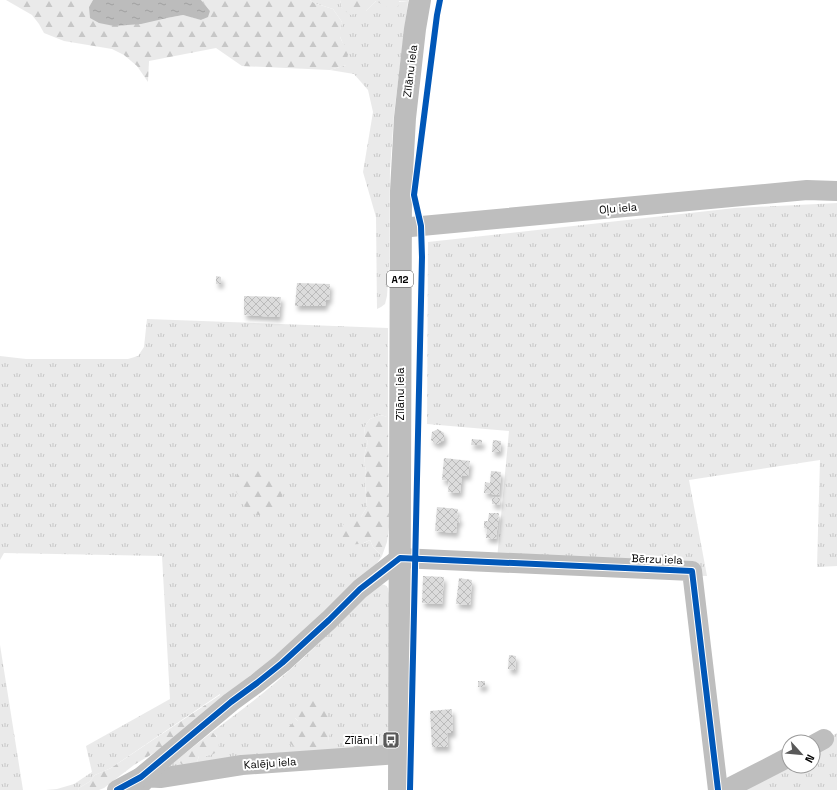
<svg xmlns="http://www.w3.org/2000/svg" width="837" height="790" font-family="'Space Grotesk',sans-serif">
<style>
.grass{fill:url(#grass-tufts)}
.forest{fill:url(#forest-firs)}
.water{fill:url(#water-ripples)}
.building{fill:url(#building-cross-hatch);filter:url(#shadow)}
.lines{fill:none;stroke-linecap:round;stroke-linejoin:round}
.minor{stroke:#bebebe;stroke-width:20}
.highway{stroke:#bdbdbd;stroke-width:22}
.cycleway-casing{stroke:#fff;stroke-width:8}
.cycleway{stroke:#0057b8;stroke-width:6}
.labels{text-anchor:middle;stroke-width:4;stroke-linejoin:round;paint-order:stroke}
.shield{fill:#fff;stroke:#4c4c4c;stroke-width:1}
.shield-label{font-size:10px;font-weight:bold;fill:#000}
.street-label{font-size:11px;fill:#000;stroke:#fff}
.poi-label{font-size:11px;fill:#000;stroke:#fff;text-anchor:end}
</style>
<defs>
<pattern id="grass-tufts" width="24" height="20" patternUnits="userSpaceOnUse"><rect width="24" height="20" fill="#eaeaea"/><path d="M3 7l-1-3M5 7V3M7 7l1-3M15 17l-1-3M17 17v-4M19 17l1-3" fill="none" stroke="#c7c7c7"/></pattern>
<pattern id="forest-firs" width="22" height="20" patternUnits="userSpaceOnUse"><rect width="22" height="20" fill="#eaeaea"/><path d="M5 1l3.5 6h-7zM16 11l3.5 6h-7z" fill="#c7c7c7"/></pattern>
<pattern id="water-ripples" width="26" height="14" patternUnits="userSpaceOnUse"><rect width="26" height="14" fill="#bcbcbc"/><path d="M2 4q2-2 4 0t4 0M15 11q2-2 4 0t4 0" fill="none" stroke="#a0a0a0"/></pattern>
<pattern id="building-cross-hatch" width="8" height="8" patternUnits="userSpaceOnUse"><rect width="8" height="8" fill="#dcdcdc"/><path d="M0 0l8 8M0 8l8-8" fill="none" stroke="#bbb"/></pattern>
<filter id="shadow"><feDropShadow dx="2.5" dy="4.5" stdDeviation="2" flood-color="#0004"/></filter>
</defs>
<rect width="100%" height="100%" fill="#fff"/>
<g class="grass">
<polygon points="310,0 340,0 342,8 366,11 376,1 408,2 394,114 390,170 389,266 387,296 385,304 381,307 377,309 376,217 363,172 373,112 368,90 354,74 330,70 346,65 343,44 339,34 342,22 333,9 314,3"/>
<polygon points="837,203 837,566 817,567 820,460 689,480 707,576 496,570 509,431 427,424 428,242 735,208"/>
<polygon points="147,319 388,328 388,417 380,415 370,419 365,426 364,435 368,442 365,452 364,464 366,470 365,482 367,507 361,517 351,517 364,543 370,540 373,547 382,556 377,563 293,642 220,699 220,694 111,768 95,775 89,782 79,788 78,790 46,790 57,789 74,784 92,772 86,746 170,699 162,556 4,553 0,560 0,356 26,359 128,359 138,356 144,347"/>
<path d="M 380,584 L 385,585 L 388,588 L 389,594 L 390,745 L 373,750 L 361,734 L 355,734 L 347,742 L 343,753 L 328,751 L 328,741 L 330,731 L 295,718 L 298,721 L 307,754 L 167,768 L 178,759 L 181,764 L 197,762 L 199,756 L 207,756 L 217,736 L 212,732 C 239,712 266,692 291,669 C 322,642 349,611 380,584 Z"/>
<polygon points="0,645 23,790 24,790 0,790"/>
<polygon points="837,733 837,790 732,790 789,766 813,766 813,746"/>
</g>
<g class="forest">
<path d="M 6,0 L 93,0 L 89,7 L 167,18 L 183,15 L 202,20 L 210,11 L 201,0 L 310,0 L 314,3 L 333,9 L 342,22 C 339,34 338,40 349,49 L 346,65 L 330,70 L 242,66 L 216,48 L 149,61 L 148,82 L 137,66 L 124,55 L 112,49 L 64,41 L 44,33 L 39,24 L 32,15 Z"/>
<polygon points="340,0 408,0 408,2 399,1 398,7 390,9 376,1 366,11 350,15 342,8"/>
<path d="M 380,415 L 388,417 L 389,527 L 387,542 L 382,556 L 373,547 L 370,540 C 358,546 350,547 341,535 L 343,525 L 351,517 L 361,517 L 367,507 L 365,482 L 366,470 L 364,464 L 365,452 L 368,442 L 364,435 L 365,426 L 370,419 Z"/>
<path d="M 244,469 L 262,471 L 278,478 C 280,481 283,485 283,489 C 284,503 268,519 254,514 C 246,511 246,507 242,500 C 240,496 236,492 233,488 L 237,474 Z"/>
<polygon points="220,695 220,699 162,748 134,765 104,788 99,790 78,790 79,788 89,782 95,775 111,768"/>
<path d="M 312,698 L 320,701 L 326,708 L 330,731 L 328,741 L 328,751 L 307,754 C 298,749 281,742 288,729 C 290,724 293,723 298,721 L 292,714 C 296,702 300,702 312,698 Z"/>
<path d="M 212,732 C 218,737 219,741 219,750 C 212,756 208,756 199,756 L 197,762 L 187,767 L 181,764 L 178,759 Z"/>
<path d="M 355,734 C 367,733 370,739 373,750 L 343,753 L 347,742 Z"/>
</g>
<polygon class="water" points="93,0 201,0 210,11 208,17 201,20 183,15 167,18 141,24 114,26 99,23 90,18 89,7"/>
<g class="building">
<polygon points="216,276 221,277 221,284 216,284"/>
<polygon points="297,283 330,284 329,300 326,300 325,306 295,306"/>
<polygon points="244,296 281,297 279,317 244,315"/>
<polygon points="438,429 444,433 444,440 437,444 431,440 432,432"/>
<polygon points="472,439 482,440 482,445 471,445"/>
<polygon points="493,440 501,441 500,452 492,452"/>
<polygon points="444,458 470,461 468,476 462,475 460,493 448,492 449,481 442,480"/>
<polygon points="491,471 501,472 499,495 484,493 485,482 490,483"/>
<polygon points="492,497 500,498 499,505 492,504"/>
<polygon points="437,507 458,509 457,517 460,518 459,523 457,522 456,533 435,531"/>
<polygon points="489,513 499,513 496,539 486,538 487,529 484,528 484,521 488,521"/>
<polygon points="423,576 444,577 442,604 422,603"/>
<polygon points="459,578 472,580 470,605 456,604"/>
<polygon points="509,655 516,656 515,670 508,669"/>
<rect x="478" y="681" width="7" height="6"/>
<polygon points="452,709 453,733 447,733 448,747 432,747 430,711"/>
</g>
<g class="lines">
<g class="minor">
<polyline points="400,228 807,190 837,191"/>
<polyline points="813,745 824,739"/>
<polyline points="143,782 141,777 160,778 242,765 399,754"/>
<polyline points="117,790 141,777 231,702 257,683 282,663 329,620 360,589 400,558 692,571 718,790"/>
<polyline points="725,790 789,757"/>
</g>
<polyline class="highway" points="399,790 401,191 405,118 415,29 420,0"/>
<g class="cycleway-casing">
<g id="cycleway">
<polyline points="117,790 141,777 231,702 257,683 282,663 329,620 360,589 400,558 692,571 718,790"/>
<polyline points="410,790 422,257 421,226 414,195 437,15 440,0"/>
</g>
</g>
<use href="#cycleway" class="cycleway"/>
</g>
<defs>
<g id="bus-square" transform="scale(0.9)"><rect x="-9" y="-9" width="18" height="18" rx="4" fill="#595959" stroke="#fff"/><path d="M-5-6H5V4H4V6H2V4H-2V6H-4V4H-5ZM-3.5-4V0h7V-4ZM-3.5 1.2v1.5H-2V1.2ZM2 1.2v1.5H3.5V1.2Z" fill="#fff"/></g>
</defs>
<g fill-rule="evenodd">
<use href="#bus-square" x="391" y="740"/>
</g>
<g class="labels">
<rect class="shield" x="387" y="271" width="26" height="16" rx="3"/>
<g class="shield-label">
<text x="400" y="283">A12</text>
</g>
<g class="street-label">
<text transform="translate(410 71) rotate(-83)" y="4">Zīlānu iela</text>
<text transform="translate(618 208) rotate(-5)" y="4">Oļu iela</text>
<text transform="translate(400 394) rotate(-90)" y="4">Zīlānu iela</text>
<text transform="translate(657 559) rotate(2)" y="4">Bērzu iela</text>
<text transform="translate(270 763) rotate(-4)" y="4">Kalēju iela</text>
</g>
<g class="poi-label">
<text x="378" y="744">Zīlāni I</text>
</g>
</g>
<g transform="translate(801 754) rotate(117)"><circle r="19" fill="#ffffff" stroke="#999999"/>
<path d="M0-3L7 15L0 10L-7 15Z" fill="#595959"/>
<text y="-6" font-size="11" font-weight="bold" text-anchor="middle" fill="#000000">N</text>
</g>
</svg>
